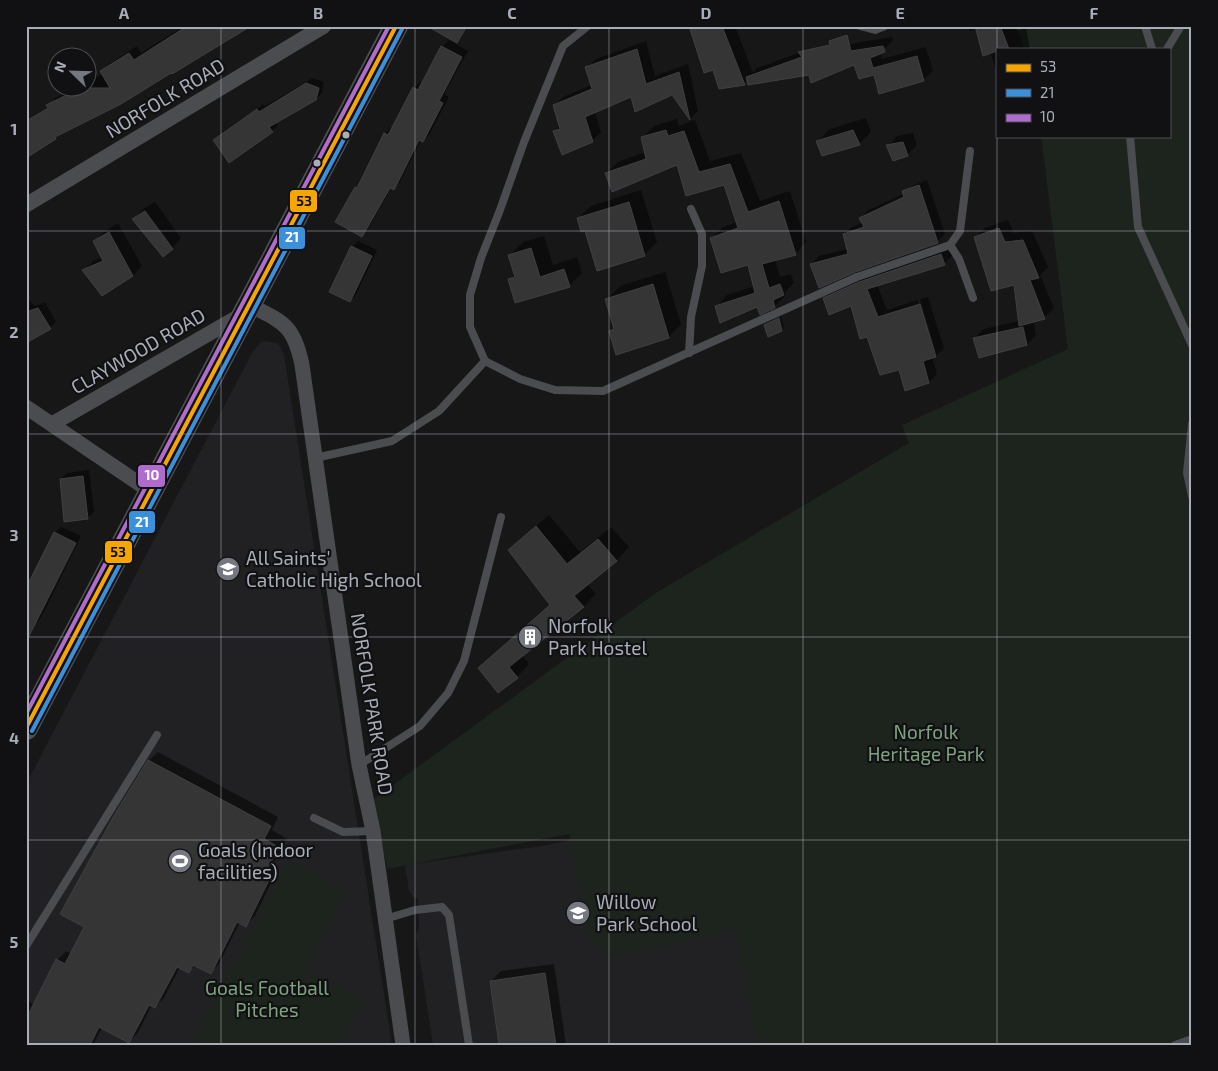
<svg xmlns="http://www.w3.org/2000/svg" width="1218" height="1071" font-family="'Exo 2',sans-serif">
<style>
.built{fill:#212123}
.green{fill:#1d241e}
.shadow{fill:#0007}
.building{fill:#353536;stroke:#3f4043}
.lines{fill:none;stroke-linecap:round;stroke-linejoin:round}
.service{stroke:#4b4c50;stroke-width:8}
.minor{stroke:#4b4c50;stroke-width:15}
.primary{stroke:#4d4f52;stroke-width:24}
.bus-1-casing{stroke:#111113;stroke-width:8}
.bus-2-casing{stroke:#111113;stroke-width:8}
.bus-3-casing{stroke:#111113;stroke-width:8}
.bus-1{stroke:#f7a600;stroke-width:4}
.bus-2{stroke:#3a90db;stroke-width:4}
.bus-3{stroke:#b06ccc;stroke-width:4}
.grid{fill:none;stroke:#a8adb8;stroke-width:1;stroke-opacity:0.55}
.bus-dot{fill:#a8adb8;stroke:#111113;stroke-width:2}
.labels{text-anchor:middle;stroke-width:4.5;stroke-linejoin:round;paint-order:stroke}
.street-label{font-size:19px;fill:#a8adb8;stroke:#111113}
.poi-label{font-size:19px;fill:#a8adb8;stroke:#111113;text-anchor:start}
.park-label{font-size:19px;fill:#7fa381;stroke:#111113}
.line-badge{stroke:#111113;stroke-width:2}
.badge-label{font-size:14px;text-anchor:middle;font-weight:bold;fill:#fff}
.pale-badge-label{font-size:14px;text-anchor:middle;font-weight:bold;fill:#111}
.neatline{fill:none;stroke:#a8adb8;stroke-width:2}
.grid-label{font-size:16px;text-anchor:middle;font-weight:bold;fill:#a8adb8}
</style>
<rect width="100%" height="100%" fill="#171717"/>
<g class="built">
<polygon points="265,341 277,343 280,346 284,355 392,1045 26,1045 26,784 252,353 261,342"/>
<polygon points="720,808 759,1045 433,1045 416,935 419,929 418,898 413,897 409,891 405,865 548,845"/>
</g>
<g class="green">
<polygon points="1016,26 1192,26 1192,1045 757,1045 736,930 611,957 588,936 569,834 387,869 374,799 654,594 909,443 902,425 1068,349 1041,136 1169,136 1169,49 1024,49 1020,35"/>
<polygon points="289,860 346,891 305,970 362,1000 339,1045 191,1045"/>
</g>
<g class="shadow">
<polygon points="184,26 248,26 61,133 55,138 26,157 26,120 49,106 55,98 75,88 88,88 88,81 103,74 101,71 109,64 137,46 141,53"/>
<polygon points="691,26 735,26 753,73 757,68 801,52 892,37 893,41 880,52 882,59 926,47 933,71 923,80 875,74 855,63 810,74 748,80 744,84 714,69"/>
<polygon points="968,26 1015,26 1017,31 1026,28 1030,49 997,49 997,73 990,52 977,29 970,31"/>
<polygon points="449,40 468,51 444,94 449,97 429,135 423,141 421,140 400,182 394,188 392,187 368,229 362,235 337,221 356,188 361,183 385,134 391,127 393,128 414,88 420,82 423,83 442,47"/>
<polygon points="646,41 655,76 688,64 698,111 690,119 672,94 632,95 595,112 601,132 592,141 555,131 560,125 554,106 563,97 592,85 587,67 596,59"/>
<polygon points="313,78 324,82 322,93 316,99 276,122 278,125 272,131 214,140 220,134 264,104 265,106"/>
<polygon points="866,118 871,132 859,144 818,141 830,129"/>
<polygon points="677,119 679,126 695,120 710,161 741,153 760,201 790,191 806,242 795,254 775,259 780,277 791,274 794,283 785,292 786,295 774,307 757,305 716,307 727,295 755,286 749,264 712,238 723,227 737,222 724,184 678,163 606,173 618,162 645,152 642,138 654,126"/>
<polygon points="913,133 917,145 907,155 888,146 897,136"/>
<polygon points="927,180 945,234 937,242 811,264 819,256 848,249 844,234 852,227 863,223 860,218 868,210 904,194 912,186"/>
<polygon points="641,190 657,242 644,255 586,229 578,218 591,206"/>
<polygon points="155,202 181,238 172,248 134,219 143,209"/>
<polygon points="1008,220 1014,233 1032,231 1048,267 1040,275 1054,308 1044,318 1033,321 1036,335 1027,344 974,338 984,329 1019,321 1015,283 975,237 985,228"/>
<polygon points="118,223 142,266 133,276 84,271 93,261 102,257 94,241 104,232"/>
<polygon points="544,236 553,265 577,257 582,273 569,286 509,280 515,274 510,255 523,242"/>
<polygon points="358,241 377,250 356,295 350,301 352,247"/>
<polygon points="950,246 953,255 944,264 877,285 887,310 917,300 934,353 936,353 920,299 928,297 944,348 936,356 932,357 937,374 929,382 900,368 867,335 852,304 824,299 833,290 869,274"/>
<polygon points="665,272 681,324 669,337 610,331 615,326 607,299 620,286"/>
<polygon points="26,297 35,306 45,302 56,322 50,328 26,342"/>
<polygon points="781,317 784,327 782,330 765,325"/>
<polygon points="89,470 94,512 87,518 61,479 67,473"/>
<polygon points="549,515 580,552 611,527 629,547 617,560 587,584 596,594 584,606 522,655 529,664 517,677 480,668 551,604 523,538"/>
<polygon points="61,527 81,536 41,618 35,624 55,533"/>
<polygon points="158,752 278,817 272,830 287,839 272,866 277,871 255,916 246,925 240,922 219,964 211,972 195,965 189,971 180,967 164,998 155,1006 152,1005 138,1033 129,1041 102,1028 93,1045 26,1045 26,1000 35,1005 57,960 66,951 72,954 85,926 116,814 149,760"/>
<polygon points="554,964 566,1045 500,1045 491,981 501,971"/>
</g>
<g class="building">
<polygon points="187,26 251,26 172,74 171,73 121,104 55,137 56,139 26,158 26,121 48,108 46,105 81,88 110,88 100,71 129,53 134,60"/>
<polygon points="427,26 467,26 457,43"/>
<polygon points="689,26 722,26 745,85 719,89 713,70 704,73"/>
<polygon points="975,26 1000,26 1009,49 997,49 997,51 983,56"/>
<polygon points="847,35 851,51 883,46 885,52 870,58 873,68 917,56 924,81 879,94 874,75 859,79 854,65 811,83 809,75 748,85 746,77 802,57 798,52 830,45 829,41"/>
<polygon points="441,46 462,57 439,101 443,103 423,142 419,140 394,190 390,188 362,237 335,222 355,187 357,188 384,133 388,135 413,87 418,90"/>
<polygon points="637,49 646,84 679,72 690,120 672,95 635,112 631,97 585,117 593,142 562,155 553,131 560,129 553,105 592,89 585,67"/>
<polygon points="306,83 319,88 316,100 269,127 273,132 229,163 213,140 257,109 259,112"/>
<polygon points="666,130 668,136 684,131 699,172 730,164 748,212 779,201 796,255 762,264 769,288 780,284 784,295 773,300 775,308 760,315 757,307 720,323 715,306 755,293 748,265 721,273 710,238 738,228 724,185 686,196 677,165 612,192 605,173 646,159 641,137"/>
<polygon points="853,130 860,145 822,156 816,141"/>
<polygon points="903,142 908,156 893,161 886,145"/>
<polygon points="919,185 938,243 855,272 819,288 810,264 848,254 843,234 864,227 859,218 904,197 902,191"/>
<polygon points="629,202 645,256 597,271 585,231 581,232 577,218"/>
<polygon points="145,211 173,249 163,257 132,219"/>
<polygon points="999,228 1005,242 1023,240 1039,278 1030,280 1045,319 1019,326 1014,285 991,291 974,237"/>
<polygon points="109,232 133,276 102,296 82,270 103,261 93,241"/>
<polygon points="351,246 372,256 350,302 329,292"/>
<polygon points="531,248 540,277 564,269 570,287 515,303 508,279 515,277 508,255"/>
<polygon points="941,254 945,265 867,289 878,317 920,304 936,357 923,361 929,383 905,391 899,370 880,375 867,337 860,339 851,306 829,315 823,298 859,282"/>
<polygon points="653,284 669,338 616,355 609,331 614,329 605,299"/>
<polygon points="38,308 51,329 26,343 26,312"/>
<polygon points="779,318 782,331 768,337 764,325"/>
<polygon points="1023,327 1027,345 979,358 973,338"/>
<polygon points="83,476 88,519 64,522 60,479"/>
<polygon points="536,526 567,564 598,539 617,561 574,596 584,607 509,667 518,678 498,693 478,668 550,605 508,550"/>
<polygon points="54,532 76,543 26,642 26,588"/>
<polygon points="148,760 271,826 264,839 279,847 264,875 269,880 246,927 237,922 211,974 193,965 189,973 177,967 155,1008 149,1005 129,1043 99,1027 90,1045 26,1045 26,1019 56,959 65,964 84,927 60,914 115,814"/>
<polygon points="545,973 556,1045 499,1045 490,981"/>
</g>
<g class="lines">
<g class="service">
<polyline points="588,26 563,46 524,142 500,210 481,258 470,295 470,327 485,361 520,379 555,390 603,391 857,277 950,245 960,231 970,151"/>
<polyline points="860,26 875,30 885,26"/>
<polyline points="1145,26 1152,49"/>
<polyline points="1167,49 1181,26"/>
<polyline points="1130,136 1138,227 1192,345"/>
<polyline points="950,245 959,259 973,298"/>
<polyline points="689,353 691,317 702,266 702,234 691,209"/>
<polyline points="1192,424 1187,473 1192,496"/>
<polyline points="315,458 392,441 439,411 485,361"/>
<polyline points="359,765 420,726 448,693 464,661 501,517"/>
<polyline points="314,818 343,832 373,831"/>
<polyline points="385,919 415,910 442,907 449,915 469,1045"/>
<polyline points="26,946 157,735"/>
<polyline points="1175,1045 1192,1039"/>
</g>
<g class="minor">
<polyline points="26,205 324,26"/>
<path d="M 249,305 C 283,322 294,325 302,365 L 359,765 L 373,831 L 403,1045"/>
<polyline points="26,407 150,491"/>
<polyline points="52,424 243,314"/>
</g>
<polyline class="primary" points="26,728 396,26"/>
<g class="bus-1-casing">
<polyline id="bus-1" points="26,728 396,26"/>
</g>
<g class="bus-2-casing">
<polyline id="bus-2" points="32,731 402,29"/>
</g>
<g class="bus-3-casing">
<polyline id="bus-3" points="26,714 389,26"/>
</g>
<use href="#bus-1" class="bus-1"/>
<use href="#bus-2" class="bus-2"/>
<use href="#bus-3" class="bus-3"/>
</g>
<path class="grid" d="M 221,26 L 221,1045M 415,26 L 415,1045M 609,26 L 609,1045M 803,26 L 803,1045M 997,26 L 997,1045M 26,231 L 1192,231M 26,434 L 1192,434M 26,637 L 1192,637M 26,840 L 1192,840"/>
<defs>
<g id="school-disc" transform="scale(1.25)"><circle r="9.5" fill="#757880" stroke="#111113"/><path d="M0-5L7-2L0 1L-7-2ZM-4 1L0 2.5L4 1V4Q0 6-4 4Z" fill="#fff"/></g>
<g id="building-disc" transform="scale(1.25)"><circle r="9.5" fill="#757880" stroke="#111113"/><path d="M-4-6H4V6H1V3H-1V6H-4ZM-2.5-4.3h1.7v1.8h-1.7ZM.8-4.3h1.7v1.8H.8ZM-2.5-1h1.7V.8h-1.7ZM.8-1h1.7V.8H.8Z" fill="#fff"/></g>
<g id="stadium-disc" transform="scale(1.25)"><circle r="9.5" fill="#757880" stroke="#111113"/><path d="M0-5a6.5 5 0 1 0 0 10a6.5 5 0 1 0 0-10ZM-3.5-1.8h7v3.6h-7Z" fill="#fff"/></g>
</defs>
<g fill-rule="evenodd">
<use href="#school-disc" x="228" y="569"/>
<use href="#building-disc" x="530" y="637"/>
<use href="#stadium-disc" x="180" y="861"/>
<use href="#school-disc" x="578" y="913"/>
</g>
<g class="bus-dot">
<circle cx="346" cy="135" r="4.5"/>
<circle cx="317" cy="163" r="4.5"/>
</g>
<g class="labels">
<g class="street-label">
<text transform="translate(165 98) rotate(-31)" y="7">NORFOLK ROAD</text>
<text transform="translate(138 351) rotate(-30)" y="7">CLAYWOOD ROAD</text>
<text transform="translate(372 704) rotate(81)" y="7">NORFOLK PARK ROAD</text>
</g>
<g class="poi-label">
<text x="246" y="565">All Saints'<tspan x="246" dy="22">Catholic High School</tspan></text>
<text x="548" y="633">Norfolk<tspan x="548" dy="22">Park Hostel</tspan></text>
<text x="198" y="857">Goals (Indoor<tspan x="198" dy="22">facilities)</tspan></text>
<text x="596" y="909">Willow<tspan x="596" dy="22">Park School</tspan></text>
</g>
<g class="park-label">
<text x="926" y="739">Norfolk<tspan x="926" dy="22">Heritage Park</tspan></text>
<text x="267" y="995">Goals Football<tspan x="267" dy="22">Pitches</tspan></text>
</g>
</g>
<g class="line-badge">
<rect x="289" y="189" width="29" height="24" rx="5" fill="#f7a600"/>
<rect x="278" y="226" width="28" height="24" rx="5" fill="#3a90db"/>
<rect x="137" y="464" width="29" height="24" rx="5" fill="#b06ccc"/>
<rect x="128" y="510" width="28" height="24" rx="5" fill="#3a90db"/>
<rect x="104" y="540" width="29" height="24" rx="5" fill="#f7a600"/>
</g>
<g class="badge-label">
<text x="292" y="242">21</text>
<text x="152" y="480">10</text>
<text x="142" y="527">21</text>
</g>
<g class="pale-badge-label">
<text x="304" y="206">53</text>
<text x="118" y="557">53</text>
</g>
<rect width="1218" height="1071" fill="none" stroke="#111113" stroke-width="55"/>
<rect x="996" y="48" width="175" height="90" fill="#111113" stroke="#4d4f55"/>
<rect x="1006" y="64" width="25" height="8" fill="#f7a600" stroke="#4d4f55"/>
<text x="1040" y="72" font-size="15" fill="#a8adb8">53</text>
<rect x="1006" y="89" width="25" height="8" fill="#3a90db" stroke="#4d4f55"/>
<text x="1040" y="98" font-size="15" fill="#a8adb8">21</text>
<rect x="1006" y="114" width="25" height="8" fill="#b06ccc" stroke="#4d4f55"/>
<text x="1040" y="122" font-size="15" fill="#a8adb8">10</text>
<g transform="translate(72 72) rotate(293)"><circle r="24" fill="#111113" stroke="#4d4f55"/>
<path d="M0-4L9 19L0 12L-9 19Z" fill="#757880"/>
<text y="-8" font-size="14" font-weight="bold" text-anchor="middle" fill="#a8adb8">N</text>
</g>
<rect x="28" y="28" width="1162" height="1016" class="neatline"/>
<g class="grid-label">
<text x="124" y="19">A</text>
<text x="318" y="19">B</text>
<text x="512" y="19">C</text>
<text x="706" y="19">D</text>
<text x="900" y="19">E</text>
<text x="1094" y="19">F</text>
<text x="14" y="135">1</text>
<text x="14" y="338">2</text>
<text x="14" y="541">3</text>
<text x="14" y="744">4</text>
<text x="14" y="948">5</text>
</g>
</svg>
